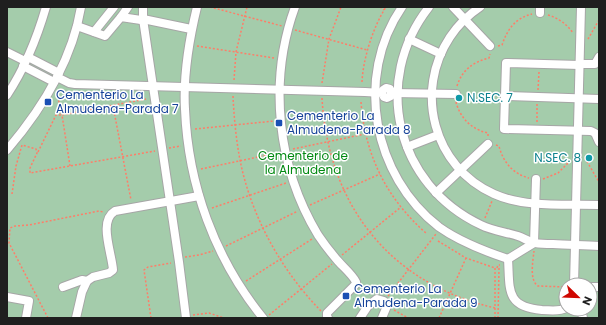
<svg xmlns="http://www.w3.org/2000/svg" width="606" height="325" font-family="Poppins,sans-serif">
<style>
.cemetery{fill:#a4ccab;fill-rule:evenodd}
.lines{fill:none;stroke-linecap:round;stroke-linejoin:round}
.minor-casing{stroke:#a6a6a6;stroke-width:10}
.path{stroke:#ff7d68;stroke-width:1.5;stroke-dasharray:2 2;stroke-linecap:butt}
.minor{stroke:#fff;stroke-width:8}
.culture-dot{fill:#0f9aa8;stroke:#fff;stroke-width:1.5}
.transit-dot{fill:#1a4fb4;stroke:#fff;stroke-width:1.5}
.labels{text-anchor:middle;stroke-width:3;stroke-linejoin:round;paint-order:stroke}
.transit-label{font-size:12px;fill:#164399;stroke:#fff;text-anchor:start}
.culture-label{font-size:12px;fill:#0d838f;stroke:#fff;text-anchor:start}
.park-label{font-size:12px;fill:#028912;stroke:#fff}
</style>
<rect width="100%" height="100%" fill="#f1ede5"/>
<path class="cemetery" d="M 7,7 L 599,7 L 599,318 L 7,318 ZM 566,285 L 590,285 L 590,309 L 566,309 Z"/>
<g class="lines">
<g class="minor-casing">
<g id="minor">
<polyline points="143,7 143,19 179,262 186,318"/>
<path d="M 197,7 C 189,40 183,75 185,109 C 188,185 215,259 263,318"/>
<path d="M 295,7 C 268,81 277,167 318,235 C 324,244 331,253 338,261 C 344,268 352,274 356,282 L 356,284 L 327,313 L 327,316 L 328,318"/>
<path d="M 402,7 C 354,77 373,176 439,227 C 460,242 484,251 508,259"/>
<path d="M 429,7 C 371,81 396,185 481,225 C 493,231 506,232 518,236 C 524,238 529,242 535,243 C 541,244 547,244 553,244 C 569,245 584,245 599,246"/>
<polyline points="453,7 490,46"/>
<path d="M 480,7 C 468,15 458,25 450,37 C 414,91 433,167 494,194 C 525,208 566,204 599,205"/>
<polyline points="540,13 540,7"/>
<polyline points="121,17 128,7"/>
<polyline points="77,26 105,36 121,17 141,20 143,19 191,29"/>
<polyline points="94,32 114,7"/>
<polyline points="409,39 441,54"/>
<polyline points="7,52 25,61"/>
<polyline points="28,57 59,73"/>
<polyline points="584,64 595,64 599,57"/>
<polyline points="580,65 506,63 504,129 591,131 595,133 599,142"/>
<polyline points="23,66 54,82"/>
<polyline points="57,77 69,83 75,84 365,92 382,93 384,97 387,98 391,96 391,92 390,89 386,88 383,90 382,93"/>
<polyline points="392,93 456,94"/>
<path d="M 7,95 C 25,68 37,38 46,7"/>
<polyline points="505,96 599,99"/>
<polyline points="407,147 438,135"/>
<path d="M 7,150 C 42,109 72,61 81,7"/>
<polyline points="436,193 488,144"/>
<polyline points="534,243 536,179"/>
<path d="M 508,259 C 510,289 505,307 542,310 C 550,310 559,312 566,308"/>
<polyline points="508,259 534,243"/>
<polyline points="574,285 581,7"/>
<polyline points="63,287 82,280 87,281"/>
<polyline points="590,287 599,287"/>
<polyline points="7,297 29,301 26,318"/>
<polyline points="581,309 583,318"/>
<path d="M 76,318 L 82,292 L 87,281 L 93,277 L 109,273 L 113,270 C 112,253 98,221 115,211 L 199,196"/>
<polyline points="360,318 368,306 377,299 384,301 387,306 382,318"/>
</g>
</g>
<g class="path">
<polyline points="210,7 282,26"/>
<polyline points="380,7 384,10"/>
<path d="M 548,15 C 558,18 567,24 573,33"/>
<polyline points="295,30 367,50"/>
<polyline points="588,39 599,20"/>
<polyline points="197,46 274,58"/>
<path d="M 498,46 L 502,45 C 507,30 515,18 532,14"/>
<polyline points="234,80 236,52 247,7"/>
<path d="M 362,82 C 363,59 373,27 386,7"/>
<polyline points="322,83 329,39 341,7"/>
<path d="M 457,86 C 462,70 473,62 489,58 L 490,54"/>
<polyline points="538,90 539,72"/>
<path d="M 233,96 C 234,117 236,139 240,160 C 251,216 281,270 321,311"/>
<path d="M 322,98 C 328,205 390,284 495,308"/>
<path d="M 361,102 C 365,156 387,199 427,234"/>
<path d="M 456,102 C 459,114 467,125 479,130 C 482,132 485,132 488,133 L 488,136"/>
<polyline points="113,106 131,200"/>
<polyline points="537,122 537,104"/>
<polyline points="195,129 274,121"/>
<path d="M 496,145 L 499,146 C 503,162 513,174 529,178"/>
<polyline points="169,148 181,146"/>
<polyline points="293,149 365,134"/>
<polyline points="38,152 56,115 62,115 59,103 58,91"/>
<polyline points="585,158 599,182"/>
<polyline points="70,166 62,115 146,99"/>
<polyline points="201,169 277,153"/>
<polyline points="543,179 558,173 569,162"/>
<polyline points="12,194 16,166 22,145 36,149 37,153 30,168 30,173 155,151"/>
<polyline points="310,205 380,174"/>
<polyline points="212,208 286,183"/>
<polyline points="485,218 492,201"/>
<polyline points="438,241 466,258 495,268"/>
<polyline points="226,246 298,211"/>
<path d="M 534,251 C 533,261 529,280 538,286 L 566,287"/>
<polyline points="342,255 401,207"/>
<polyline points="185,257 199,255 213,251"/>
<polyline points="246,281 312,239"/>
<polyline points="362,287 372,294"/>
<polyline points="388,296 436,234"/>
<polyline points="394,310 408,318"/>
<polyline points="193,315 209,313 224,318"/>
<polyline points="269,315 332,264"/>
<polyline points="48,318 9,243 10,228 15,226 29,225 99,211 103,212"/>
<polyline points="151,318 144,270 148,267 171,263"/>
<polyline points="439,318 466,258"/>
<polyline points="495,318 495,268 497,268 498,265 500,265"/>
<polyline points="498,318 499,268 500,268"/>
</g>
<use href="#minor" class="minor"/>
</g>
<g class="culture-dot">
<circle cx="459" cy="98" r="4"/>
<circle cx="589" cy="158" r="4"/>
</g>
<g class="transit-dot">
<rect x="44" y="98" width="8" height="8" rx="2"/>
<rect x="275" y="119" width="8" height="8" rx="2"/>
<rect x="342" y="292" width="8" height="8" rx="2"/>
</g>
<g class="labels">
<g class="transit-label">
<text x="56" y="99">Cementerio La<tspan x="56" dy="14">Almudena-Parada 7</tspan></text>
<text x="287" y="120">Cementerio La<tspan x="287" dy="14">Almudena-Parada 8</tspan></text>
<text x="354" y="293">Cementerio La<tspan x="354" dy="14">Almudena-Parada 9</tspan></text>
</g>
<g class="culture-label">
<text x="467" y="102">N.SEC. 7</text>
<text x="581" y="162" text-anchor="end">N.SEC. 8</text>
</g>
<g class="park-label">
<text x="303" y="160">Cementerio de<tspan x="303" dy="14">la Almudena</tspan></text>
</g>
</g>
<rect width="606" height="325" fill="none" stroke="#1f1f1f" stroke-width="16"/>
<g transform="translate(578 297) rotate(113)"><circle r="19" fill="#ffffff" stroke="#a5a5a5"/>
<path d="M0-3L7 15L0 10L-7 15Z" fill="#cf0700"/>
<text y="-6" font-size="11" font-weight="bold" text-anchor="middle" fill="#1f1f1f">N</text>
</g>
</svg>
